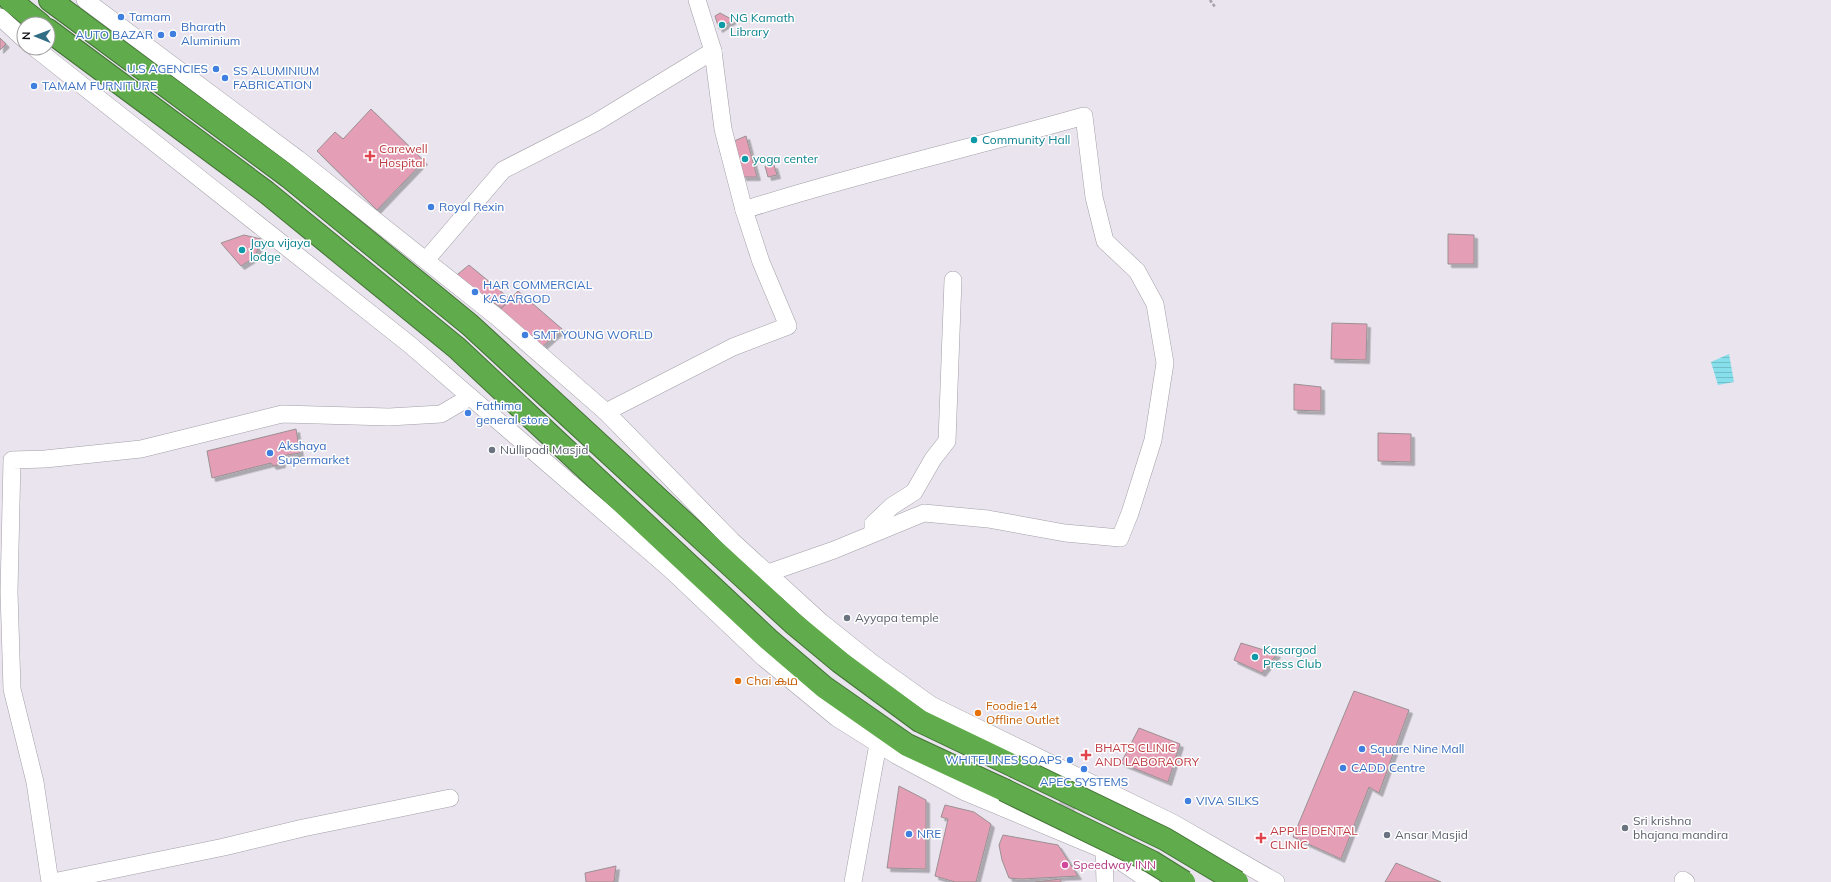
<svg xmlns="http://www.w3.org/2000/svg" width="1831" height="882" font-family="Mulish,'Noto Sans Malayalam',sans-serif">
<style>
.water{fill:url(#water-rules)}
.building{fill:#e49fb6;stroke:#9b9093;filter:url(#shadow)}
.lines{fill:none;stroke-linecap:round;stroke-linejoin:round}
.minor-tunnel{stroke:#c8c4cc;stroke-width:17;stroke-dasharray:17 8;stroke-linecap:butt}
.minor-casing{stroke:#a39fa7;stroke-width:18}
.highway-casing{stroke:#437336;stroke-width:24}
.path{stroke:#a4a0a7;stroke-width:2.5;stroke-dasharray:3 2;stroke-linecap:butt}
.minor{stroke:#fff;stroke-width:17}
.highway{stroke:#60ab4b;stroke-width:22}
.highway-bridge-casing{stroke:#437336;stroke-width:24;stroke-linecap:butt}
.highway-bridge{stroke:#60ab4b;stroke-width:22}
.shop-dot{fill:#3f7fe0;stroke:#fff;stroke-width:1.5}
.culture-dot{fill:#0f9aa8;stroke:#fff;stroke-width:1.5}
.health-dot{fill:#e0444e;stroke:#fff;stroke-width:1.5}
.worship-dot{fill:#6b7280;stroke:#fff;stroke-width:1.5}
.food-dot{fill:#e8710a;stroke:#fff;stroke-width:1.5}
.hotel-dot{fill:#d1479c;stroke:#fff;stroke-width:1.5}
.labels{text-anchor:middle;stroke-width:3;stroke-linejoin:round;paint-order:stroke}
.shop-label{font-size:12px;fill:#366cbe;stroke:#fff;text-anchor:start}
.culture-label{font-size:12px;fill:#0d838f;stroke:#fff;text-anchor:start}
.health-label{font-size:12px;fill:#be3a42;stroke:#fff;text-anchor:start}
.worship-label{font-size:12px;fill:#5b616d;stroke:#fff;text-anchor:start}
.food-label{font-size:12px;fill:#c56008;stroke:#fff;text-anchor:start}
.hotel-label{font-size:12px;fill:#b23c85;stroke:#fff;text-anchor:start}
</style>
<defs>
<pattern id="water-rules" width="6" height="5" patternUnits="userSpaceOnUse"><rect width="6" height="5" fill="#86dfeb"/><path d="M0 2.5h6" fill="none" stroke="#72bec8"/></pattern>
<filter id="shadow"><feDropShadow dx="3.5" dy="3.5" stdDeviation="0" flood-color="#0004"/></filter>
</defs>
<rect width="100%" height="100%" fill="#e9e4ed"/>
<polygon class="water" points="1729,354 1734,382 1718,385 1711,362"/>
<g class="building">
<polygon points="720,13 733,20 719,29 715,16"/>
<polygon points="0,38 6,44 0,50"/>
<polygon points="371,109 424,161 377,210 317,151 335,132 343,139"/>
<polygon points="746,136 757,177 743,177 734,141"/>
<polygon points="774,165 777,175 768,177 765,166"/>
<polygon points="1448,234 1474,235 1474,264 1448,264"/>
<polygon points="244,235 261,239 255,257 241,266 221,243"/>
<polygon points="469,265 509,298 502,308 453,278"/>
<polygon points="518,291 562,329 542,347 500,310"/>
<polygon points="1332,323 1367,324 1366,360 1331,359"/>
<polygon points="1294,384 1321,387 1321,411 1294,410"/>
<polygon points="296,429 300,453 281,456 282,464 273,466 271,463 212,478 207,451"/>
<polygon points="1378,433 1411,434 1411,462 1378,461"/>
<polygon points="1241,643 1277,654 1262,673 1234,660"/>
<polygon points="1354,691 1409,710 1379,793 1369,787 1341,859 1293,837"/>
<polygon points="1139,728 1180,744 1168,782 1121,763"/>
<polygon points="899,786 926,800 926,869 887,868"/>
<polygon points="945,805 974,812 991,824 976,882 955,882 935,876 948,819 941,817"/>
<polygon points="1003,835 1058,845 1078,876 1021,879 1009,878 1002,860 999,845"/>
<polygon points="1396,863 1441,882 1385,882"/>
<polygon points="616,866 614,882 586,882 585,873"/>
<polygon points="1061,879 1061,882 1035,882"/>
</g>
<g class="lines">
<polyline class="minor-tunnel" points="1056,830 1078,783"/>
<g class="minor-casing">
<g id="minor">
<polyline points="85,0 298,159 497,317 606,412 732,541 821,622 871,662 931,705 1173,823 1276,882"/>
<polyline points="697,0 713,51"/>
<polyline points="0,17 24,39"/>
<polyline points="35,48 409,344 671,570 764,658 837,718 896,755 965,792 1104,850 1151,882"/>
<polyline points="426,260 503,170 595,123 713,51 723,129 744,210"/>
<path d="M 606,412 L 733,347 L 788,326 L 761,262 L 744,210 C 856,174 971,148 1084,116 L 1094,197 L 1105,241 L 1137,271 L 1155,304 L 1165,363 L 1153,440 L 1130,513 L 1120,538 L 1065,533 L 988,519 L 924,513 L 834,550 L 768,573"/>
<polyline points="873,533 873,524 892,506 914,492 933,459 947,441 953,280"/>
<polyline points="1104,850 1105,882"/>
<polyline points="50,882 35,782 12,689 9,592 12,460 45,459 141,449 282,414 389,417 441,414 470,397"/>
<polyline points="53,882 224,847 303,828 450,798"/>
<polyline points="853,882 878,744"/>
<polyline points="1683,882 1683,880 1686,882"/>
</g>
</g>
<g class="highway-casing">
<g id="highway">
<polyline points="10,0 40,24"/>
<polyline points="50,0 289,177 470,325 793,623 840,662 920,721 1014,766"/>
<polyline points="48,30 266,192 457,348 768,639 824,687 907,745 1004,790"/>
</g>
</g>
<polyline class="path" points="1210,0 1215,7"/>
<use href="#minor" class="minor"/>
<use href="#highway" class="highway"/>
<g class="highway-bridge-casing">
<g id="highway-bridge">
<polyline points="1014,766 1165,839 1237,882"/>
<polyline points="1004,790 1152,862 1184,882"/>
</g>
</g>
<use href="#highway-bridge" class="highway-bridge"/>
</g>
<g class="shop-dot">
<circle cx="121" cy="17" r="4"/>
<circle cx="173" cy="34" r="4"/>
<circle cx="161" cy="35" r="4"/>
<circle cx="216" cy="69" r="4"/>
<circle cx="225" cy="78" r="4"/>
<circle cx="34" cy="86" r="4"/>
<circle cx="431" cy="207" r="4"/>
<circle cx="475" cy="292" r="4"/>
<circle cx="525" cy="335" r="4"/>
<circle cx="468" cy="413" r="4"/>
<circle cx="270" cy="453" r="4"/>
<circle cx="1362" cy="749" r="4"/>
<circle cx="1070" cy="760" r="4"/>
<circle cx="1343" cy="768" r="4"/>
<circle cx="1084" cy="769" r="4"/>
<circle cx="1188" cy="801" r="4"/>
<circle cx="909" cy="834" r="4"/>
</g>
<g class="culture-dot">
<circle cx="722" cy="25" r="4"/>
<circle cx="974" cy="140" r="4"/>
<circle cx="745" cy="159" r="4"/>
<circle cx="242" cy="250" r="4"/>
<circle cx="1255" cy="657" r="4"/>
</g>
<g class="health-dot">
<path d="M368 150h4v4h4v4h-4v4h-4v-4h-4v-4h4z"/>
<path d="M1084 749h4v4h4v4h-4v4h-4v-4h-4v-4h4z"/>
<path d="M1259 832h4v4h4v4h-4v4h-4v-4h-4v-4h4z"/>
</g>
<g class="worship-dot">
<circle cx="492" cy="450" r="4"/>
<circle cx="847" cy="618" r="4"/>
<circle cx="1625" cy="828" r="4"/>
<circle cx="1387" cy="835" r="4"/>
</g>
<g class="food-dot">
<circle cx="738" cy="681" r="4"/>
<circle cx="978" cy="713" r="4"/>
</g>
<circle class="hotel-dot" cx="1065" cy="865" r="4"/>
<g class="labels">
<g class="shop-label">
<text x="129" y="21">Tamam</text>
<text x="181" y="31">Bharath<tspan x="181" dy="14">Aluminium</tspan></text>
<text x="153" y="39" text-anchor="end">AUTO BAZAR</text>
<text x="208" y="73" text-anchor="end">U.S AGENCIES</text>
<text x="233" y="75">SS ALUMINIUM<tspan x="233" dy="14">FABRICATION</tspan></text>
<text x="42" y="90">TAMAM FURNITURE</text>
<text x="439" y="211">Royal Rexin</text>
<text x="483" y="289">HAR COMMERCIAL<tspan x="483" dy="14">KASARGOD</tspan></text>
<text x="533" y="339">SMT YOUNG WORLD</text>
<text x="476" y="410">Fathima<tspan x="476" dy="14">general store</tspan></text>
<text x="278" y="450">Akshaya<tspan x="278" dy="14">Supermarket</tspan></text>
<text x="1370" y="753">Square Nine Mall</text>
<text x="1062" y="764" text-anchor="end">WHITELINES SOAPS</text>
<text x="1351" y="772">CADD Centre</text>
<text x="1084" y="786" text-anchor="middle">APEC SYSTEMS</text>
<text x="1196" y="805">VIVA SILKS</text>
<text x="917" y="838">NRE</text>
</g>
<g class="culture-label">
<text x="730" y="22">NG Kamath<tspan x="730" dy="14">Library</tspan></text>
<text x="982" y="144">Community Hall</text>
<text x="753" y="163">yoga center</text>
<text x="250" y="247">Jaya vijaya<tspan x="250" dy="14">lodge</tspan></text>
<text x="1263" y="654">Kasargod<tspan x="1263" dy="14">Press Club</tspan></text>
</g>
<g class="health-label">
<text x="379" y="153">Carewell<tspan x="379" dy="14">Hospital</tspan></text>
<text x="1095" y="752">BHATS CLINIC<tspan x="1095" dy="14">AND LABORAORY</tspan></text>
<text x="1270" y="835">APPLE DENTAL<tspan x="1270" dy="14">CLINIC</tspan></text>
</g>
<g class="worship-label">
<text x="500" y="454">Nullipadi Masjid</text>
<text x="855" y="622">Ayyapa temple</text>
<text x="1633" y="825">Sri krishna<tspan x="1633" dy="14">bhajana mandira</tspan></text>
<text x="1395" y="839">Ansar Masjid</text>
</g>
<g class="food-label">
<text x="746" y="685">Chai കഥ</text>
<text x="986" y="710">Foodie14<tspan x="986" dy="14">Offline Outlet</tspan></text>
</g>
<g class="hotel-label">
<text x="1073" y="869">Speedway INN</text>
</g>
</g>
<g transform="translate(36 36) rotate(271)"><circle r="19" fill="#ffffff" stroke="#9f9e9f"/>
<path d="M0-3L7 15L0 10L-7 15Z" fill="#316d84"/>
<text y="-6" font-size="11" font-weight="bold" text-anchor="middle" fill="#0e0c0f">N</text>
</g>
</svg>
